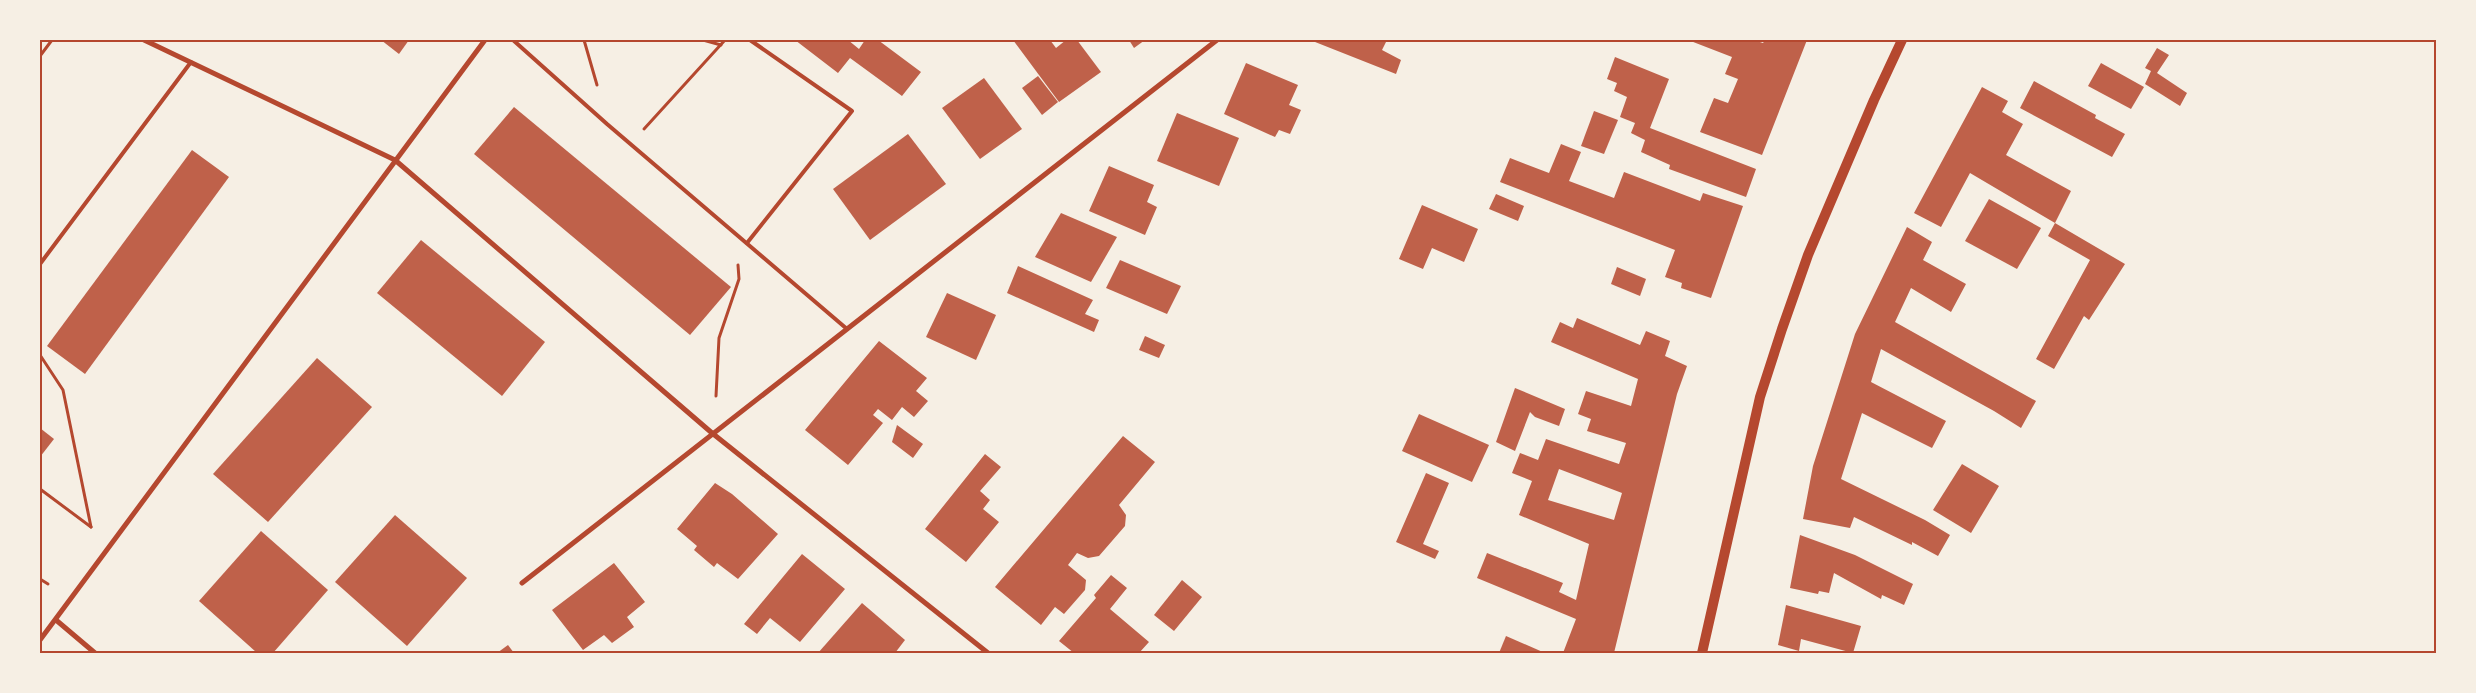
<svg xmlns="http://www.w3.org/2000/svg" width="2476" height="693" font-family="'Open Sans',sans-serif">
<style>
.building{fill:#bf614a;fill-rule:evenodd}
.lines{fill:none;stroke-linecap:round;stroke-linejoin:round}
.path{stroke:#b5482f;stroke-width:3}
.service{stroke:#b5482f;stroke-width:4}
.minor{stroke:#b5482f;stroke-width:5}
.secondary{stroke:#b5482f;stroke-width:10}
.neatline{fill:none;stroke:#b5482f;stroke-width:2}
</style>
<rect width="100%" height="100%" fill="#f6efe4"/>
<g class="building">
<polygon points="381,40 409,40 399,54"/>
<polygon points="795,40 848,40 859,49 865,40 878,40 921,72 902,96 850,58 838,73"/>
<polygon points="1013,40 1050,40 1056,48 1066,40 1077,40 1101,72 1059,102"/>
<polygon points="1129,40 1145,40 1134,48"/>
<polygon points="1310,40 1381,40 1386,42 1382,50 1401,60 1396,74"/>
<polygon points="1688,40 1754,40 1763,43 1765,40 1807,40 1762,155 1700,132 1714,98 1728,103 1738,79 1725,74 1732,57"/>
<polygon points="2157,48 2169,55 2157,73 2187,93 2180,106 2145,84 2151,71 2145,68"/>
<polygon points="1615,57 1669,79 1650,128 1756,169 1746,197 1669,169 1670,165 1641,152 1645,140 1631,133 1635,123 1620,117 1627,97 1614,91 1617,83 1607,79"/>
<polygon points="1246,63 1298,85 1289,105 1301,110 1290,134 1279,130 1275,137 1224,114"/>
<polygon points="2101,63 2144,87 2131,109 2088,86"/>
<polygon points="1038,76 1058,102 1042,115 1022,88"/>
<polygon points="984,78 1022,129 980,159 942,108"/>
<polygon points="2034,81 2096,115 2095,118 2125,134 2112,157 2020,108"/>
<polygon points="1982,87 2008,101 2002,112 2023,124 2006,155 2071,191 2055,223 1970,173 1941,227 1914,213"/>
<polygon points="514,107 731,287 690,335 474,154"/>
<polygon points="1594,111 1618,120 1604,154 1581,146"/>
<polygon points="1177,113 1239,138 1219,186 1157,161"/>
<polygon points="908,134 946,184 870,240 833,189"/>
<polygon points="1561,144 1581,152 1569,181 1614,198 1624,172 1700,201 1703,193 1743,206 1711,298 1681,288 1682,283 1665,277 1675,250 1500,182 1510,158 1549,173"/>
<polygon points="192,150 229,177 85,374 47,346"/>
<polygon points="1109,166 1154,185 1147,202 1157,207 1145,235 1089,211"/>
<polygon points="1496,194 1524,206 1518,221 1489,209"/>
<polygon points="1989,199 2041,228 2017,269 1965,241"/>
<polygon points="1422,205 1478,229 1464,262 1432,248 1423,269 1399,259"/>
<polygon points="1061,213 1117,237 1091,282 1035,257"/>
<polygon points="2055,223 2125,264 2089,320 2084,316 2054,369 2036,359 2090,260 2048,236"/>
<polygon points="1907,227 1932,242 1923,260 1966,284 1951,312 1911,288 1895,322 2036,401 2021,428 1994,411 1881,349 1871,382 1946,421 1932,448 1862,413 1841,479 1925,520 1950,535 1938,556 1912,542 1912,545 1854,517 1850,528 1803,519 1813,466 1855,334"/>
<polygon points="421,240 545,342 502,396 377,293"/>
<polygon points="1120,260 1181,286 1167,314 1106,288"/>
<polygon points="1018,266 1093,300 1085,314 1099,320 1094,332 1007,293"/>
<polygon points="1617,267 1646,279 1640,296 1611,284"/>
<polygon points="947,293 996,315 976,360 926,337"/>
<path d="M 1577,318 L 1640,345 L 1646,331 L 1670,341 L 1665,356 L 1687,366 L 1677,394 L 1614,653 L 1563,653 L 1576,619 L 1477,578 L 1487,553 L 1563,583 L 1559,592 L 1576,600 L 1589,544 L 1519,515 L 1532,481 L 1512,473 L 1520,453 L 1538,460 L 1546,439 L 1619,464 L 1626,443 L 1587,431 L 1591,419 L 1578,414 L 1586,391 L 1631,406 L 1638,379 L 1551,342 L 1560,322 L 1573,328 ZM 1559,469 L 1622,493 L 1614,520 L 1548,500 Z"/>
<polygon points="1145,336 1165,345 1159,358 1139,350"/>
<polygon points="879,341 927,378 916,391 928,401 914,417 902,407 892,420 878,409 873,415 883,423 848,465 805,430"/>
<polygon points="317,358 372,407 268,522 213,474"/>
<polygon points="1515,388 1565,409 1559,426 1535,417 1530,412 1515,451 1496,442"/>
<polygon points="1419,414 1489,445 1472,482 1402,451"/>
<polygon points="897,425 923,444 913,458 892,442"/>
<polygon points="40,428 54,439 40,457"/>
<polygon points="1123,436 1155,462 1119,505 1126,515 1125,526 1099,556 1088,558 1077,553 1068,565 1086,580 1085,590 1064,614 1055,607 1041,625 995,587"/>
<polygon points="985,454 1001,467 980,491 990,500 983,509 999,522 966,562 925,529"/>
<polygon points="1962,464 1999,486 1971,533 1933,510"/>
<polygon points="1426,473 1449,483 1423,544 1439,551 1435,559 1396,542"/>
<polygon points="715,483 732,494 778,534 738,579 717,563 714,567 694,550 697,546 677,529"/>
<polygon points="395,515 467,578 407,646 335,582"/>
<polygon points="261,531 328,590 273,653 257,653 199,601"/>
<polygon points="1800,535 1855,555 1913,584 1904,605 1882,595 1881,599 1834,573 1829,593 1819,591 1818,594 1790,588"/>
<polygon points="802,554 845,589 800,642 770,618 757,634 744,624"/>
<polygon points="614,563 645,602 627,617 634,627 612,643 604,635 583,650 552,610"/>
<polygon points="1111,575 1127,588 1110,609 1149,642 1139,653 1074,653 1059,641 1096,598 1094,595"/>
<polygon points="1182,580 1202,597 1174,631 1154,615"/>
<polygon points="862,603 905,640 895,653 818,653"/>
<polygon points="1786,605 1861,626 1853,653 1801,639 1799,651 1778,645"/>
<polygon points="1506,636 1545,653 1499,653"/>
<polygon points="508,645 514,653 497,653"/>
</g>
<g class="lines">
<g class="path">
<polyline points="584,40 597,85"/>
<polyline points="703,40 721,45"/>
<polyline points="40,56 52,40"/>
<polyline points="644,129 725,40"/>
<polyline points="40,355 63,390 91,527"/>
<polyline points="716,396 719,338 739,279 738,265"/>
<polyline points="40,489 91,527"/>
<polyline points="40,579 48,584"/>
</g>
<g class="service">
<polyline points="513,40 607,124 847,329"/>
<polyline points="747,243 852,111 750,40"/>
<polyline points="40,264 191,62"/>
</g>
<g class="minor">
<polyline points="144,40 395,160 712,433 988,653"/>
<polyline points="522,583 1217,40"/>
<polyline points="56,620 95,653"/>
<polyline points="40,640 485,40"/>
</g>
<polyline class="secondary" points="1702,653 1760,397 1782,329 1808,255 1874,100 1902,40"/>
</g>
<rect width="2476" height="693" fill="none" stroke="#f6efe4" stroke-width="82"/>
<rect x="41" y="41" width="2394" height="611" class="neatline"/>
</svg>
